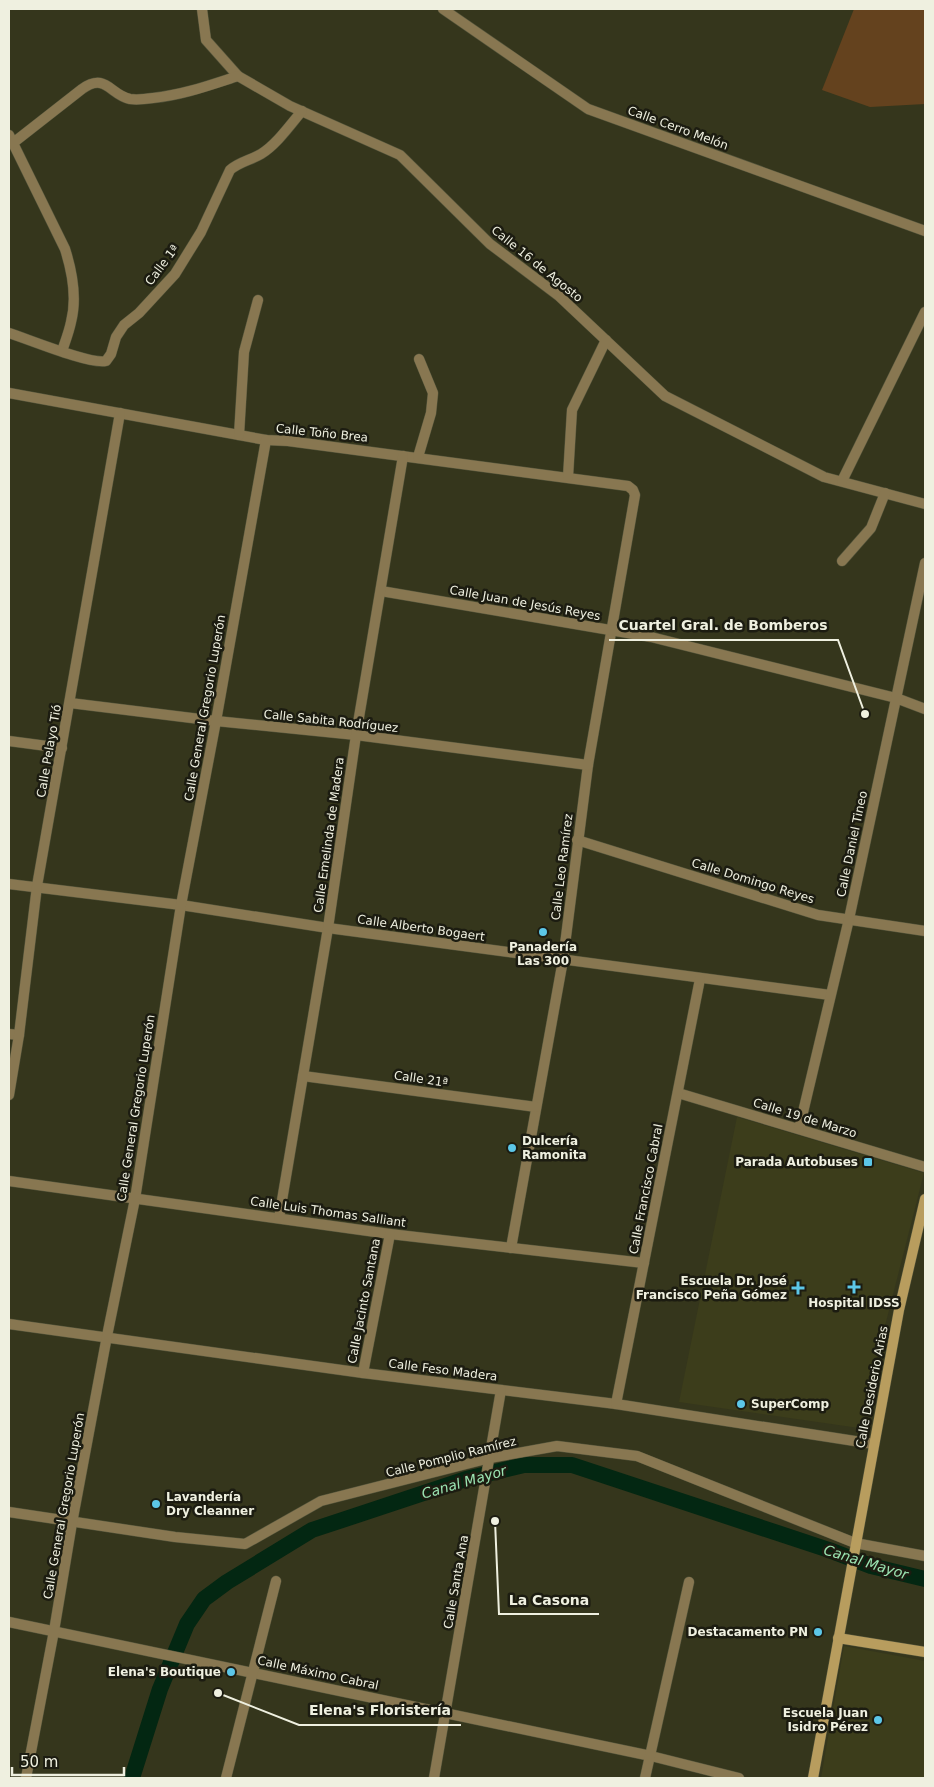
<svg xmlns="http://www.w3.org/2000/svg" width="934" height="1787" font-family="'DejaVu Sans',sans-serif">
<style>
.built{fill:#3c3d1b}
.pitch{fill:#64421e}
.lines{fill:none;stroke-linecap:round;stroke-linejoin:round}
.canal{stroke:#032712;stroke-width:16}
.street-casing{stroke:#53543b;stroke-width:11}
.secondary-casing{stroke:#53543b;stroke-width:11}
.street{stroke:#887751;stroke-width:10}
.secondary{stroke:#b89d5e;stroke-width:10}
.poi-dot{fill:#5cc7e8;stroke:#1c1c11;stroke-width:2}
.labels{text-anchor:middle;stroke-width:5;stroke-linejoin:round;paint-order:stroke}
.street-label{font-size:12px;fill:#eff0e0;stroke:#1c1c11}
.poi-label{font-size:12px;font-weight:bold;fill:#eff0e0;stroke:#1c1c11;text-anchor:end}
.water-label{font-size:14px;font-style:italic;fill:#9be4b2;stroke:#1c1c11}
.leader{fill:none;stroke:#eff0e0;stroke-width:2}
.callout-dot{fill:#eff0e0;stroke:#1c1c11;stroke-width:2}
.callout-label{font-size:14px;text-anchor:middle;font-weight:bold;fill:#eff0e0;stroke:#1c1c11;stroke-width:5;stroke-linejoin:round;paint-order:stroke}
</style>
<rect width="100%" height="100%" fill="#35361c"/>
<g class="built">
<polygon points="737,1117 924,1173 859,1428 679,1402"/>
<polygon points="844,1646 925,1661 925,1778 821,1778"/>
</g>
<polygon class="pitch" points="854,9 925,9 925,104 870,107 822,90"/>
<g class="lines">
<polyline class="canal" points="132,1778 160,1689 187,1624 204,1599 227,1582 312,1530 466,1479 524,1465 572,1465 829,1550 871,1566 925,1579"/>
<g class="street-casing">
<g id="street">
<polyline points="202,9 206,40 238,76 290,106 400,155 490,244 559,296 665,396 824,477 925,504"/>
<polyline points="443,9 588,109 925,231"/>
<path d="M 9,135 L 65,249 C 72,271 77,299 71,322 C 69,332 65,342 62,351"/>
<path d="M 13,143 L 82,89 C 106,72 110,95 130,99 C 137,100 146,99 153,98 C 183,95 210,85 238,76"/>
<path d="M 9,333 C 28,339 90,365 106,361 L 111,354 L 116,337 L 124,325 L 139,313 L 175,274 L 201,232 L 230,170 C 239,162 251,160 261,154 C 277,144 290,125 302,111"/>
<polyline points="9,393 266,440 288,441 628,486 633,490 635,495 588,765 563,960 511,1248"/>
<polyline points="239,435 244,352 258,300"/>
<polyline points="418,457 431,413 433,393 419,359"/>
<polyline points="568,477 572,410 606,340"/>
<polyline points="842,481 925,312"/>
<polyline points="842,561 871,528 885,493"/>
<polyline points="381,591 651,637 896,698 925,709"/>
<polyline points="70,703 216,721 356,735 588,765"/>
<polyline points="9,741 62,748"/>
<polyline points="577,840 818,915 925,931"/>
<polyline points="9,884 181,905 328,928 830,995"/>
<polyline points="9,1034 19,1035"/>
<polyline points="303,1076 536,1107"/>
<polyline points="678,1093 925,1167"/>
<polyline points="9,1095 19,1035 37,886 120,413"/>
<polyline points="799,1129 849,919 925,563"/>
<polyline points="9,1181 390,1234 644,1263"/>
<polyline points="279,1218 328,928 356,735 403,456"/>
<polyline points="9,1324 363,1373 616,1404 874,1444"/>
<polyline points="363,1373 390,1234"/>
<polyline points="616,1404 700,979"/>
<polyline points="9,1512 175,1537 245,1544 321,1501 490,1458 557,1446 637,1456 855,1543 925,1556"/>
<polyline points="9,1622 651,1756 739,1778"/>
<polyline points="26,1778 54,1631 72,1523 107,1336 135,1199 181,905 216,721 266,440"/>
<polyline points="226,1778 276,1581"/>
<polyline points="434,1778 501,1390"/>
<polyline points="645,1778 689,1582"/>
</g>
</g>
<g class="secondary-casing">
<g id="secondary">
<polyline points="838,1638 925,1652"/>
<polyline points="813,1778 899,1310 925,1199"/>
</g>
</g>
<use href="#street" class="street"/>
<use href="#secondary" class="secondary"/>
</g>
<g class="poi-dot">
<circle cx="543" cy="932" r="5"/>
<circle cx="512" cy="1148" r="5"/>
<rect x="863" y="1157" width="10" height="10" rx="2.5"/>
<path d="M851.5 1279.5h5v5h5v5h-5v5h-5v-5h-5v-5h5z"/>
<path d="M795.5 1280.5h5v5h5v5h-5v5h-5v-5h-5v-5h5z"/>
<circle cx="741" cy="1404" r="5"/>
<circle cx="156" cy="1504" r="5"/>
<circle cx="818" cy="1632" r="5"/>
<circle cx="231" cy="1672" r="5"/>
<circle cx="878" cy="1720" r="5"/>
</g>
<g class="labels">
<g class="street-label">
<text transform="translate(678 128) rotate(20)" y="4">Calle Cerro Melón</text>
<text transform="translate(537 264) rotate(39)" y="4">Calle 16 de Agosto</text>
<text transform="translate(162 265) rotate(-53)" y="4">Calle 1ª</text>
<text transform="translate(322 433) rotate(6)" y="4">Calle Toño Brea</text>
<text transform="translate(525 603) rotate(10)" y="4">Calle Juan de Jesús Reyes</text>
<text transform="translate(205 708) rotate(-80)" y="4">Calle General Gregorio Luperón</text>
<text transform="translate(331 721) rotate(6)" y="4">Calle Sabita Rodríguez</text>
<text transform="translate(49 751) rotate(-80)" y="4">Calle Pelayo Tió</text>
<text transform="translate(329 835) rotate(-82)" y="4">Calle Emelinda de Madera</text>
<text transform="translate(852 844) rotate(-78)" y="4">Calle Daniel Tineo</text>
<text transform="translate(562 867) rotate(-83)" y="4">Calle Leo Ramírez</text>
<text transform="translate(753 881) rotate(17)" y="4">Calle Domingo Reyes</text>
<text transform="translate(421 928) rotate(8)" y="4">Calle Alberto Bogaert</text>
<text transform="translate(421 1079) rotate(8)" y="4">Calle 21ª</text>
<text transform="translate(136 1108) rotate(-81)" y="4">Calle General Gregorio Luperón</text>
<text transform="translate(805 1118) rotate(17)" y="4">Calle 19 de Marzo</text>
<text transform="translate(646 1189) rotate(-79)" y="4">Calle Francisco Cabral</text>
<text transform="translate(328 1212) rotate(8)" y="4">Calle Luis Thomas Salliant</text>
<text transform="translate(364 1301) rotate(-79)" y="4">Calle Jacinto Santana</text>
<text transform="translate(443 1370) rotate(7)" y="4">Calle Feso Madera</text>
<text transform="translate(872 1387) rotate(-79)" y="4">Calle Desiderio Arias</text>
<text transform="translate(451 1457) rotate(-14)" y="4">Calle Pomplio Ramírez</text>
<text transform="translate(64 1506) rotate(-80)" y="4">Calle General Gregorio Luperón</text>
<text transform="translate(456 1582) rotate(-80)" y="4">Calle Santa Ana</text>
<text transform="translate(318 1673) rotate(12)" y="4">Calle Máximo Cabral</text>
</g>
<g class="poi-label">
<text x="543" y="951" text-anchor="middle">Panadería<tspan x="543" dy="14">Las 300</tspan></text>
<text x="522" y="1145" text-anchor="start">Dulcería<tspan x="522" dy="14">Ramonita</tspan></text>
<text x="858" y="1166">Parada Autobuses</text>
<text x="787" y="1285">Escuela Dr. José<tspan x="787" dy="14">Francisco Peña Gómez</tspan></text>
<text x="854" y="1307" text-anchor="middle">Hospital IDSS</text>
<text x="751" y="1408" text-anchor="start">SuperComp</text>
<text x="166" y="1501" text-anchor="start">Lavandería<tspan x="166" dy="14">Dry Cleanner</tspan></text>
<text x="808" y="1636">Destacamento PN</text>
<text x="221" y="1676">Elena's Boutique</text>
<text x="868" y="1717">Escuela Juan<tspan x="868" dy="14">Isidro Pérez</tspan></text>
</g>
<g class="water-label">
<text transform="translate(464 1482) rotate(-16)" y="5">Canal Mayor</text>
<text transform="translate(866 1562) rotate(17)" y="5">Canal Mayor</text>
</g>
</g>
<path class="leader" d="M865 714L838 640H609M495 1521L499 1614H599M218 1693L299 1725H461"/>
<g class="callout-dot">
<circle cx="865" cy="714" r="5"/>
<circle cx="495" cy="1521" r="5"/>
<circle cx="218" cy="1693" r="5"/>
</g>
<g class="callout-label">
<text x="723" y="630">Cuartel Gral. de Bomberos</text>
<text x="549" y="1605">La Casona</text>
<text x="380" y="1715">Elena's Floristería</text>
</g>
<rect width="934" height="1787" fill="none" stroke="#eff0e0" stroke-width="20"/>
<path d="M12 1767v8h112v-8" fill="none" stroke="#eff0e0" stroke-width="2.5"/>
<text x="20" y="1767" font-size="15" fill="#eff0e0" stroke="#1c1c11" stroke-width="4" paint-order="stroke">50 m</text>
</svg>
